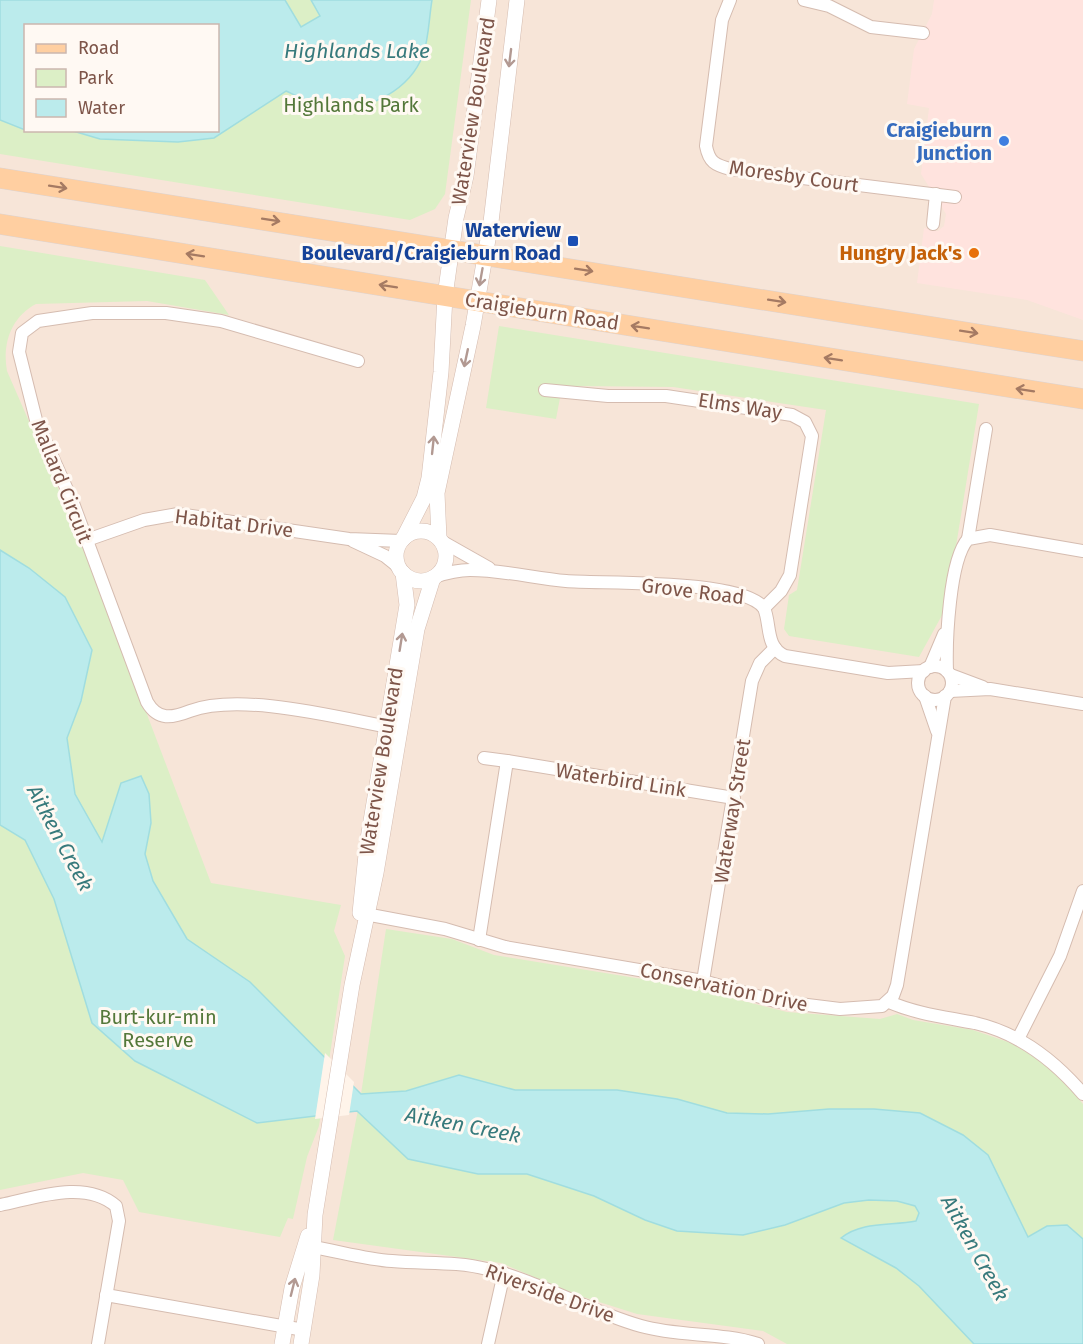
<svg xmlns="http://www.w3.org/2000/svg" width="1083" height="1344" font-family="'Fira Sans',sans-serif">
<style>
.residential{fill:#f7e5d8;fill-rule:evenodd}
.commercial{fill:#ffe3de}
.green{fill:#dcefc6;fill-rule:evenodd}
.water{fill:#bbebec;stroke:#a0dddf;stroke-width:1.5}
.pier{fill:#fff4ea}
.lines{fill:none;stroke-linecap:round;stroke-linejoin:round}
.minor-casing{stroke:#d5bcb0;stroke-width:14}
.tertiary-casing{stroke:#d5bcb0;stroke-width:16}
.primary-casing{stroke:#ddd3d0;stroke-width:21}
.minor{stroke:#fff;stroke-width:12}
.tertiary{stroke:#fff;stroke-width:15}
.primary{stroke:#ffcfa1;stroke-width:20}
.oneway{stroke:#b29992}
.oneway2{stroke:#a57a63}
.shop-dot{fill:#3f7fe0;stroke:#fff9f3;stroke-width:2}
.transit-dot{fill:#1a4fb4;stroke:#fff9f3;stroke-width:2}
.food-dot{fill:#e8710a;stroke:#fff9f3;stroke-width:2}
.labels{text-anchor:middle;stroke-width:6;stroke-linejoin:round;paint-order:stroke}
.park-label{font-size:20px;fill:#54783a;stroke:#fff9f3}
.street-label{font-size:20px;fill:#7e5549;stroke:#fff9f3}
.shop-label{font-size:20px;font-weight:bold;fill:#366cbe;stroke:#fff9f3;text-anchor:end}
.transit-label{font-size:20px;font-weight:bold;fill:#164399;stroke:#fff9f3;text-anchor:end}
.food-label{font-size:20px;font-weight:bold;fill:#c56008;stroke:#fff9f3;text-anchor:end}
.water-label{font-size:21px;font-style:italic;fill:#377a7c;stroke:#fff9f3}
</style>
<rect width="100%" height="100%" fill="#fff4ea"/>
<path class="residential" d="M 0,0 L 1083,0 L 1083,1344 L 0,1344 ZM 26,26 L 218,26 L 218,130 L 26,130 Z"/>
<polygon class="commercial" points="934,0 1083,0 1083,320 1027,300 917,283 924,228 938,231 944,226 946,214 921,174 929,108 907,104 914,49 932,14"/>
<g class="green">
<path d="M 0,0 L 471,0 L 445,194 L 435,209 L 410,220 L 0,154 ZM 26,26 L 218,26 L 218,130 L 26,130 Z"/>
<path d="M 0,246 L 205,280 L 229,315 L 147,301 L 36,304 C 11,317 2,344 7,371 L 82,543 L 211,883 L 341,905 L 334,931 L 345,956 L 319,1126 L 307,1157 L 293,1219 L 288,1218 L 280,1237 L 139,1212 L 123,1180 L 83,1173 L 0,1190 Z"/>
<polygon points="499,326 979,404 946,608 919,657 789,636 784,629 789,595 797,590 826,410 673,387 576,386 560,398 556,419 486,408"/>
<polygon points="386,929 452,939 494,955 685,986 787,1012 880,1019 897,1014 913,1020 973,1030 1011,1043 1036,1058 1062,1079 1083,1104 1083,1344 787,1344 763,1331 637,1314 577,1295 501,1263 333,1240 361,1094"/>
</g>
<g class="water">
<path d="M 0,0 L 285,0 L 301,27 L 320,16 L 311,0 L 432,0 C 429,17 429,38 423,55 C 410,89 370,111 334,108 C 318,107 301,98 286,91 L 214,138 L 178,142 L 100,139 L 73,131 L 218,130 L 218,26 L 26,26 L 25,130 L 0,120 Z"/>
<path d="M 0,550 L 29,568 L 65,597 L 92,650 L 81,701 L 67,738 L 75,794 L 102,842 L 121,783 L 141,776 L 149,794 L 151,823 L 145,854 L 153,881 L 187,939 L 250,982 L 361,1094 L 406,1091 L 459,1075 L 515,1090 L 617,1090 L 677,1099 L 727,1113 L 768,1114 L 829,1109 L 874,1109 L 920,1113 L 963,1135 L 988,1155 L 1028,1237 L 1047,1226 L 1067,1225 L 1083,1239 L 1083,1344 L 974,1344 L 919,1286 L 896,1268 L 841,1238 C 862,1221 891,1226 916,1221 L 919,1213 L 915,1206 L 897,1201 L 869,1200 L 844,1203 L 785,1225 L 743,1235 L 677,1231 L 645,1220 L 594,1196 L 527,1174 L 478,1174 L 408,1159 L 357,1111 L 257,1123 L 135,1061 L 92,1023 L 54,899 L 25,840 L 0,825 Z"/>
</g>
<polygon class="pier" points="325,1053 354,1082 349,1115 315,1119"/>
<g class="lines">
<g class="minor-casing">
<g id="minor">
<path d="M 730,0 L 722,20 L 706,146 C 709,162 715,165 730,169 L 955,197"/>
<polyline points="804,0 829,6 871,27 923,33"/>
<polyline points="933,224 936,194"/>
<path d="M 358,361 L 221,321 L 166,313 L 92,313 L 38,321 L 22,333 L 19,352 L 36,420 L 73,503 L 147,702 C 158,721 172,718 190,711 C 241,692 339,718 394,728"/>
<polyline points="545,390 608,396 666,396 792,415 805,422 812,436 790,575 781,591 764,608"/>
<polyline points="968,539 986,429"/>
<polyline points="87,540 144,520 178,514 349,539 401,541"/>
<polyline points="353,541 385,556 400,568"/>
<polyline points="443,542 489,568"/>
<path d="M 434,577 C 446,573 457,570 470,570 C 502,570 534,578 566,581 C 604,584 742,579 764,608 C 771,624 765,647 785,656 L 888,673 L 924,671"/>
<circle cx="935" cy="683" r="17"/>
<polyline points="930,667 944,634"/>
<path d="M 947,671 C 946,642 949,560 968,539 L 990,535 L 1083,551"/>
<polyline points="951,675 983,687"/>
<polyline points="950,691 990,689 1083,704"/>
<polyline points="925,696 937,731"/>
<polyline points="484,758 507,761"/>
<polyline points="360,913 445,929 505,947 703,981 775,1001 840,1009 882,1006 893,996 897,985 945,696"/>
<polyline points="479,940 507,761 734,798"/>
<polyline points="703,981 752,681 760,663 775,648"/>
<path d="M 889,1002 C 917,1014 945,1017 975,1023 C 1019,1033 1054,1060 1083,1094"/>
<polyline points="1018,1039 1060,956 1083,891"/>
<path d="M 0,1205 C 35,1198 85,1179 116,1206 L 119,1221 L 98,1344"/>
<path d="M 306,1246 C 335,1250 363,1259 392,1261 C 424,1264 456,1261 487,1269 C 541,1282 588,1311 641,1326 C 680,1337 720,1332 758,1344"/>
<polyline points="106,1295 304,1330"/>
<polyline points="488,1344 504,1273"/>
</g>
</g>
<g class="tertiary-casing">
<g id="tertiary">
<circle cx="421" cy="556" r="25"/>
<polyline points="439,538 437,493 473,326 491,222 517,0"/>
<polyline points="403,539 424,498 429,478 441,372 445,296 456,218 466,176 489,0"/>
<polyline points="360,913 367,845 407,605 403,573"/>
<polyline points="282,1344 292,1288 308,1236"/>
<polyline points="301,1344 312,1275 315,1215 352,985 376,873 417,629 433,578"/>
</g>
</g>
<g class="primary-casing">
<g id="primary">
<polyline points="0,178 1083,351"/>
<polyline points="0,224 1083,399"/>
</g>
</g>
<use href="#minor" class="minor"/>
<use href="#tertiary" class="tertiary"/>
<use href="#primary" class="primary"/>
</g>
<defs><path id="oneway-shaft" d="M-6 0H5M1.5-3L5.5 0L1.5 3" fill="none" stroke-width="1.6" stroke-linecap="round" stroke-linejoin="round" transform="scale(1.5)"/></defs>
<g class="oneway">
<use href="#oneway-shaft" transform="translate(510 58) rotate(97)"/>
<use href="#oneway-shaft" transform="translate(481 277) rotate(100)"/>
<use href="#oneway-shaft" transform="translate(466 358) rotate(102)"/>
<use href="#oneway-shaft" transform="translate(433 445) rotate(-84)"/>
<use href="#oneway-shaft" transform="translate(401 642) rotate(-81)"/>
<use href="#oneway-shaft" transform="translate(293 1287) rotate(-76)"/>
</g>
<g class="oneway2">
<use href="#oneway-shaft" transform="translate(58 187) rotate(9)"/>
<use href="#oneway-shaft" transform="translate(271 220) rotate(9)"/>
<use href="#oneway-shaft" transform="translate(195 255) rotate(-171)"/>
<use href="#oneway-shaft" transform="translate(584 270) rotate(9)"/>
<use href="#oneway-shaft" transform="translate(388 286) rotate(-171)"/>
<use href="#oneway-shaft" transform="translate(777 301) rotate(9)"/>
<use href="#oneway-shaft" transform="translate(640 327) rotate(-171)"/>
<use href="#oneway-shaft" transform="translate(969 332) rotate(9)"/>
<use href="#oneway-shaft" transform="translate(833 359) rotate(-171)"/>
<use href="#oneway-shaft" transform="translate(1025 390) rotate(-171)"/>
</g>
<circle class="shop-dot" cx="1004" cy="141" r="6"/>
<rect class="transit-dot" x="567" y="235" width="12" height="12" rx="3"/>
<circle class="food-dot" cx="974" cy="253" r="6"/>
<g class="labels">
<g class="park-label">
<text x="351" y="112">Highlands Park</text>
<text x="158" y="1024">Burt-kur-min<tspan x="158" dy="23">Reserve</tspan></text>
</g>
<g class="street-label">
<text transform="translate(473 111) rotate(-81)" y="7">Waterview Boulevard</text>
<text transform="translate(794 176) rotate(8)" y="7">Moresby Court</text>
<text transform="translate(542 311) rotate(9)" y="7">Craigieburn Road</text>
<text transform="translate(740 406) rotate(9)" y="7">Elms Way</text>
<text transform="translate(62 481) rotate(68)" y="7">Mallard Circuit</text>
<text transform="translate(234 523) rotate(7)" y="7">Habitat Drive</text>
<text transform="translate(693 591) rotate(7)" y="7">Grove Road</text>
<text transform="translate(381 761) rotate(-81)" y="7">Waterview Boulevard</text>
<text transform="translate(621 780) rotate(9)" y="7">Waterbird Link</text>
<text transform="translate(732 811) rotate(-81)" y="7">Waterway Street</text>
<text transform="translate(724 987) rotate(12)" y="7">Conservation Drive</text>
<text transform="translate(550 1293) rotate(20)" y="7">Riverside Drive</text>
</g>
<g class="shop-label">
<text x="992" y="137">Craigieburn<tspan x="992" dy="23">Junction</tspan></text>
</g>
<g class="transit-label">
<text x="561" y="237">Waterview<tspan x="561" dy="23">Boulevard/Craigieburn Road</tspan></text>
</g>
<g class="food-label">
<text x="962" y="260">Hungry Jack's</text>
</g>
<g class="water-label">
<text x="357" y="58">Highlands Lake</text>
<text transform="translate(60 838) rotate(62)" y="7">Aitken Creek</text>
<text transform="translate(463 1125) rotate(11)" y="7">Aitken Creek</text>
<text transform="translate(975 1248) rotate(61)" y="7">Aitken Creek</text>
</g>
</g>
<rect x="24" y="24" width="195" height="108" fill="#fff9f3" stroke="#cbb7af" stroke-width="1.5"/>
<rect x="36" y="44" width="30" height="9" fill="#ffcfa1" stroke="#cbb7af" stroke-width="1.5"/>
<text x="78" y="54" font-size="18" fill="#7e5549">Road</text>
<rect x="36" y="69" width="30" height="18" fill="#dcefc6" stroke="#cbb7af" stroke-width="1.5"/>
<text x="78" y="84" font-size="18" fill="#7e5549">Park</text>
<rect x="36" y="99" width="30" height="18" fill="#bbebec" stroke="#cbb7af" stroke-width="1.5"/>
<text x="78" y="114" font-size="18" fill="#7e5549">Water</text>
</svg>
